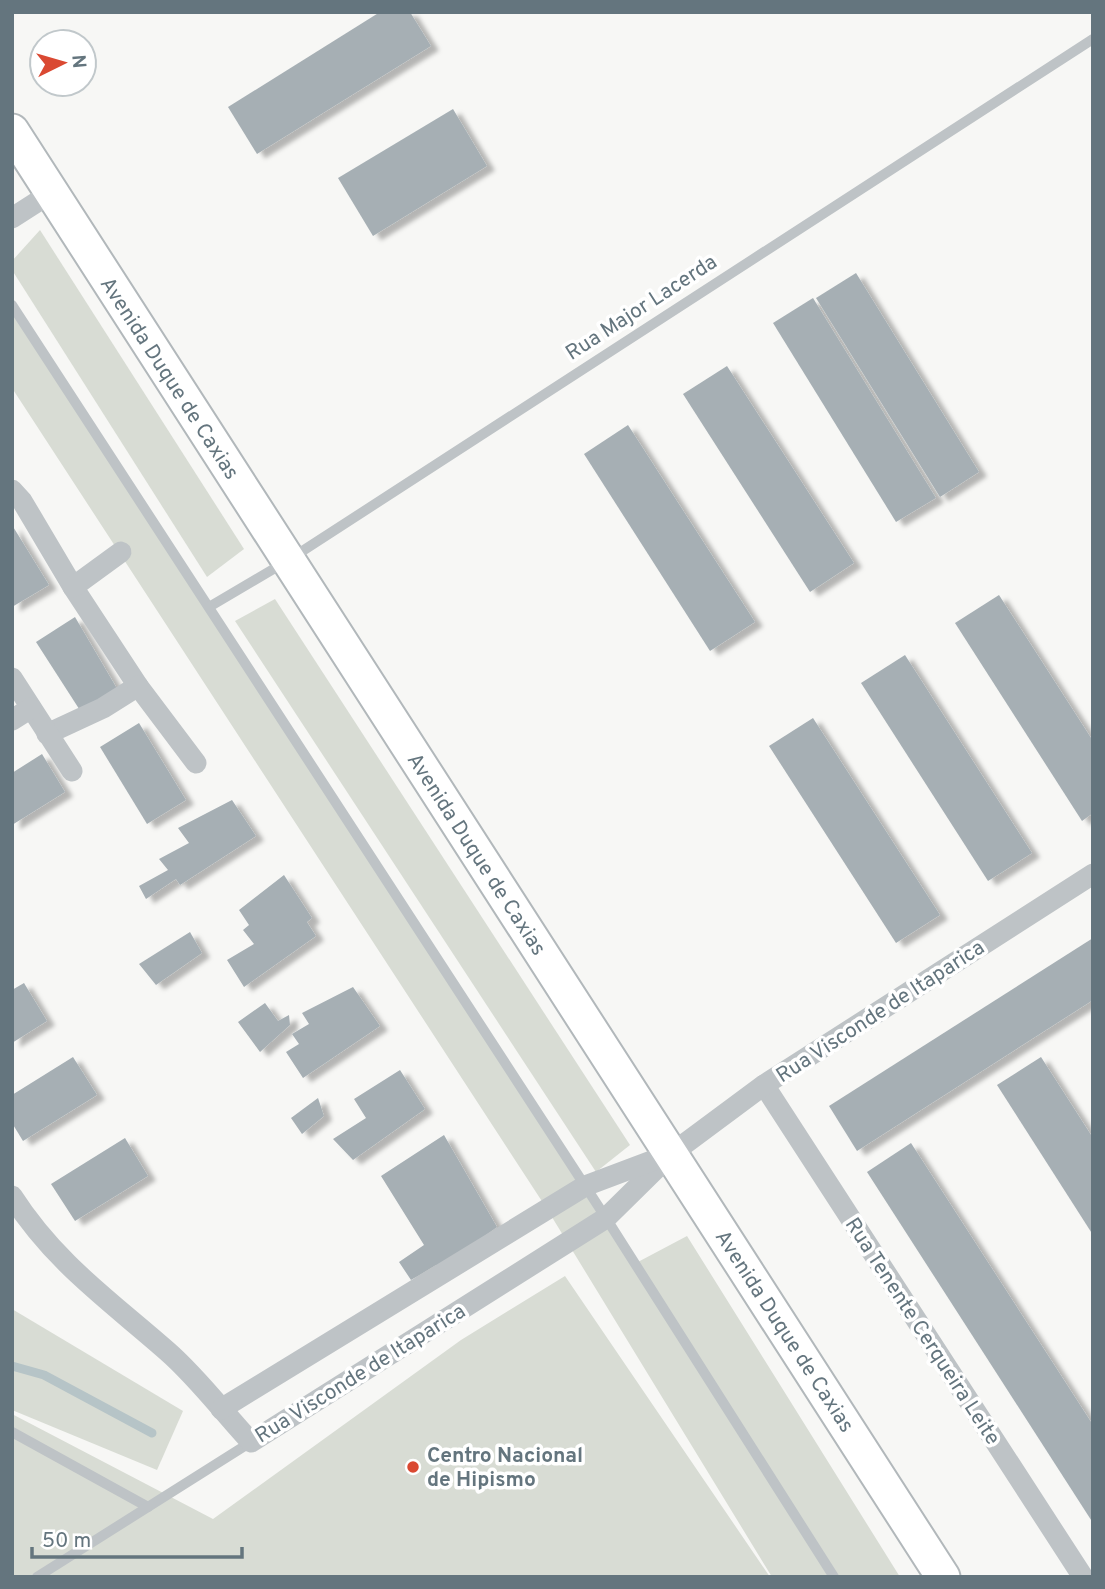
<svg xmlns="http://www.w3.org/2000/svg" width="1105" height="1589" font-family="Overpass,sans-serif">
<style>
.green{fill:#d8dcd4}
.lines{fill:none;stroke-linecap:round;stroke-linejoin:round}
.stream{stroke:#b6c4c7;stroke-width:9}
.building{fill:#a6afb4;filter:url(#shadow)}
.primary-casing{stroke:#b2b8bb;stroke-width:37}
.lane{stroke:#bec3c6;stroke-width:10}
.street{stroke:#bec3c6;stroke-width:21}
.primary{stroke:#fff;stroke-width:33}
.poi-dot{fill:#da4932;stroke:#fff;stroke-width:2.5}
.labels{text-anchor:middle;stroke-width:7;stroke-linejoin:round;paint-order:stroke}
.street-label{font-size:21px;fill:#64757e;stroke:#fff}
.poi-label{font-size:21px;font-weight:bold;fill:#64757e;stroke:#fff;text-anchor:start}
</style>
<defs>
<filter id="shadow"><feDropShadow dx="8" dy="4.5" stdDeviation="2" flood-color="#0004"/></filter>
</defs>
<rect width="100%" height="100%" fill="#f7f7f5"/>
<g class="green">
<polygon points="40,230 244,549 207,577 12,270 12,261"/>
<polygon points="12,306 636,1263 687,1236 900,1577 772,1577 547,1209 12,388"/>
<polygon points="275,599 630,1145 596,1172 235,621"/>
<polygon points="565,1276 770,1577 12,1577 12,1414 213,1519 461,1340"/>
<polygon points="12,1309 183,1411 157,1470 12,1410"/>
</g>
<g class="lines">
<polyline class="stream" points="12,1366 44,1375 152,1433"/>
</g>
<g class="building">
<polygon points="380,12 410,12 431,46 257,154 228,107"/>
<polygon points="453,109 487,166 373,236 338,178"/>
<polygon points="856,273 979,472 940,497 816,298"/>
<polygon points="813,298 936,498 896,522 773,323"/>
<polygon points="727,366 854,563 810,592 683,394"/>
<polygon points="628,425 755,622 710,651 584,454"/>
<polygon points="12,525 49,585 12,607"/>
<polygon points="999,595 1093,741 1093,813 1082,821 955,623"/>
<polygon points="75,617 119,692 83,715 36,642"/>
<polygon points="905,655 1032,853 988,881 861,683"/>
<polygon points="813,718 940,915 896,943 769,746"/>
<polygon points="139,723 186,800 147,824 100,747"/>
<polygon points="42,754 65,792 12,825 12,773"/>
<polygon points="232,800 256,836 180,885 176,879 146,899 139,886 168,870 159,859 189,843 178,828"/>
<polygon points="284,875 312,918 307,922 316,936 244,987 227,960 254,944 243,930 249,925 239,910"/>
<polygon points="190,932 202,953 156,985 139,964"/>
<polygon points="1093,938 1093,1000 857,1151 829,1106"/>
<polygon points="24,983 47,1021 12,1043 12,990"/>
<polygon points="353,987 380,1026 303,1078 286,1052 299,1044 292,1034 309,1024 302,1013"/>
<polygon points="265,1003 278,1021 289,1015 290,1025 260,1052 238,1022"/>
<polygon points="73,1057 97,1095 23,1141 12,1123 12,1095"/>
<polygon points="1041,1057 1093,1138 1093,1235 997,1085"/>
<polygon points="400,1070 425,1109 353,1160 333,1139 366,1118 354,1099"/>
<polygon points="318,1098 324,1116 302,1134 291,1118"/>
<polygon points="444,1135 497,1227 439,1269 436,1265 411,1280 399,1262 424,1245 381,1176"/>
<polygon points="125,1138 148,1176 75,1221 51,1184"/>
<polygon points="911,1143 1093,1425 1093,1523 867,1172"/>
</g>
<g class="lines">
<g class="primary-casing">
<polyline id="primary" points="12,131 943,1577"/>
</g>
<g class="lane">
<polyline points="12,305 606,1218 834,1577"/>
<polyline points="209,607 287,561 1093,39"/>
<polyline points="12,1432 148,1507"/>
<polyline points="37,1577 251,1442"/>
</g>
<g class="street">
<polyline points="12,218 51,193"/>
<polyline points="12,490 22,501 73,587 138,686 103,708 47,734"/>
<polyline points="73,587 121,552"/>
<polyline points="12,678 72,771"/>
<polyline points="138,686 196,763"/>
<polyline points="12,720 31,708"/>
<polyline points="764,1085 1083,1577"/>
<path d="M 12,1196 C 55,1263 109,1300 167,1351 C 198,1378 223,1412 251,1442 L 606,1218 L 671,1154 L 764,1085 L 1093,874"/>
<polyline points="221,1409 585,1186 662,1157"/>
</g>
<use href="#primary" class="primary"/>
</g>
<circle class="poi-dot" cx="413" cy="1467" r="7"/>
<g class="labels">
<g class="street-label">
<text transform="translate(641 307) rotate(-33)" y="7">Rua Major Lacerda</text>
<text transform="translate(170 378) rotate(57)" y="7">Avenida Duque de Caxias</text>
<text transform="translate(477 854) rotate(57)" y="7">Avenida Duque de Caxias</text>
<text transform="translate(880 1011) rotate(-33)" y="7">Rua Visconde de Itaparica</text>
<text transform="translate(785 1331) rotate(57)" y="7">Avenida Duque de Caxias</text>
<text transform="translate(923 1331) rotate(57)" y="7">Rua Tenente Cerqueira Leite</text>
<text transform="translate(360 1373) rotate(-32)" y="7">Rua Visconde de Itaparica</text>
</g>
<g class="poi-label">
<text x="427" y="1462">Centro Nacional<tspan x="427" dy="24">de Hipismo</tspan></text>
</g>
</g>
<rect width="1105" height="1589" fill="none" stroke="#64757e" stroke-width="28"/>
<g transform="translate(63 63) rotate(85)"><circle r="33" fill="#ffffff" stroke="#c1c8cb" stroke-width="2"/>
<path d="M0-5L12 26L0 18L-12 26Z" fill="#da4932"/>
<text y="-10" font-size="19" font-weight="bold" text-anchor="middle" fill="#64757e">N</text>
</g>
<path d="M32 1547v10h210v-10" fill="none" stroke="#64757e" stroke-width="3.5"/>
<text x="42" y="1547" font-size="21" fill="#64757e" stroke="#ffffff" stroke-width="5" paint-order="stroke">50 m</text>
</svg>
